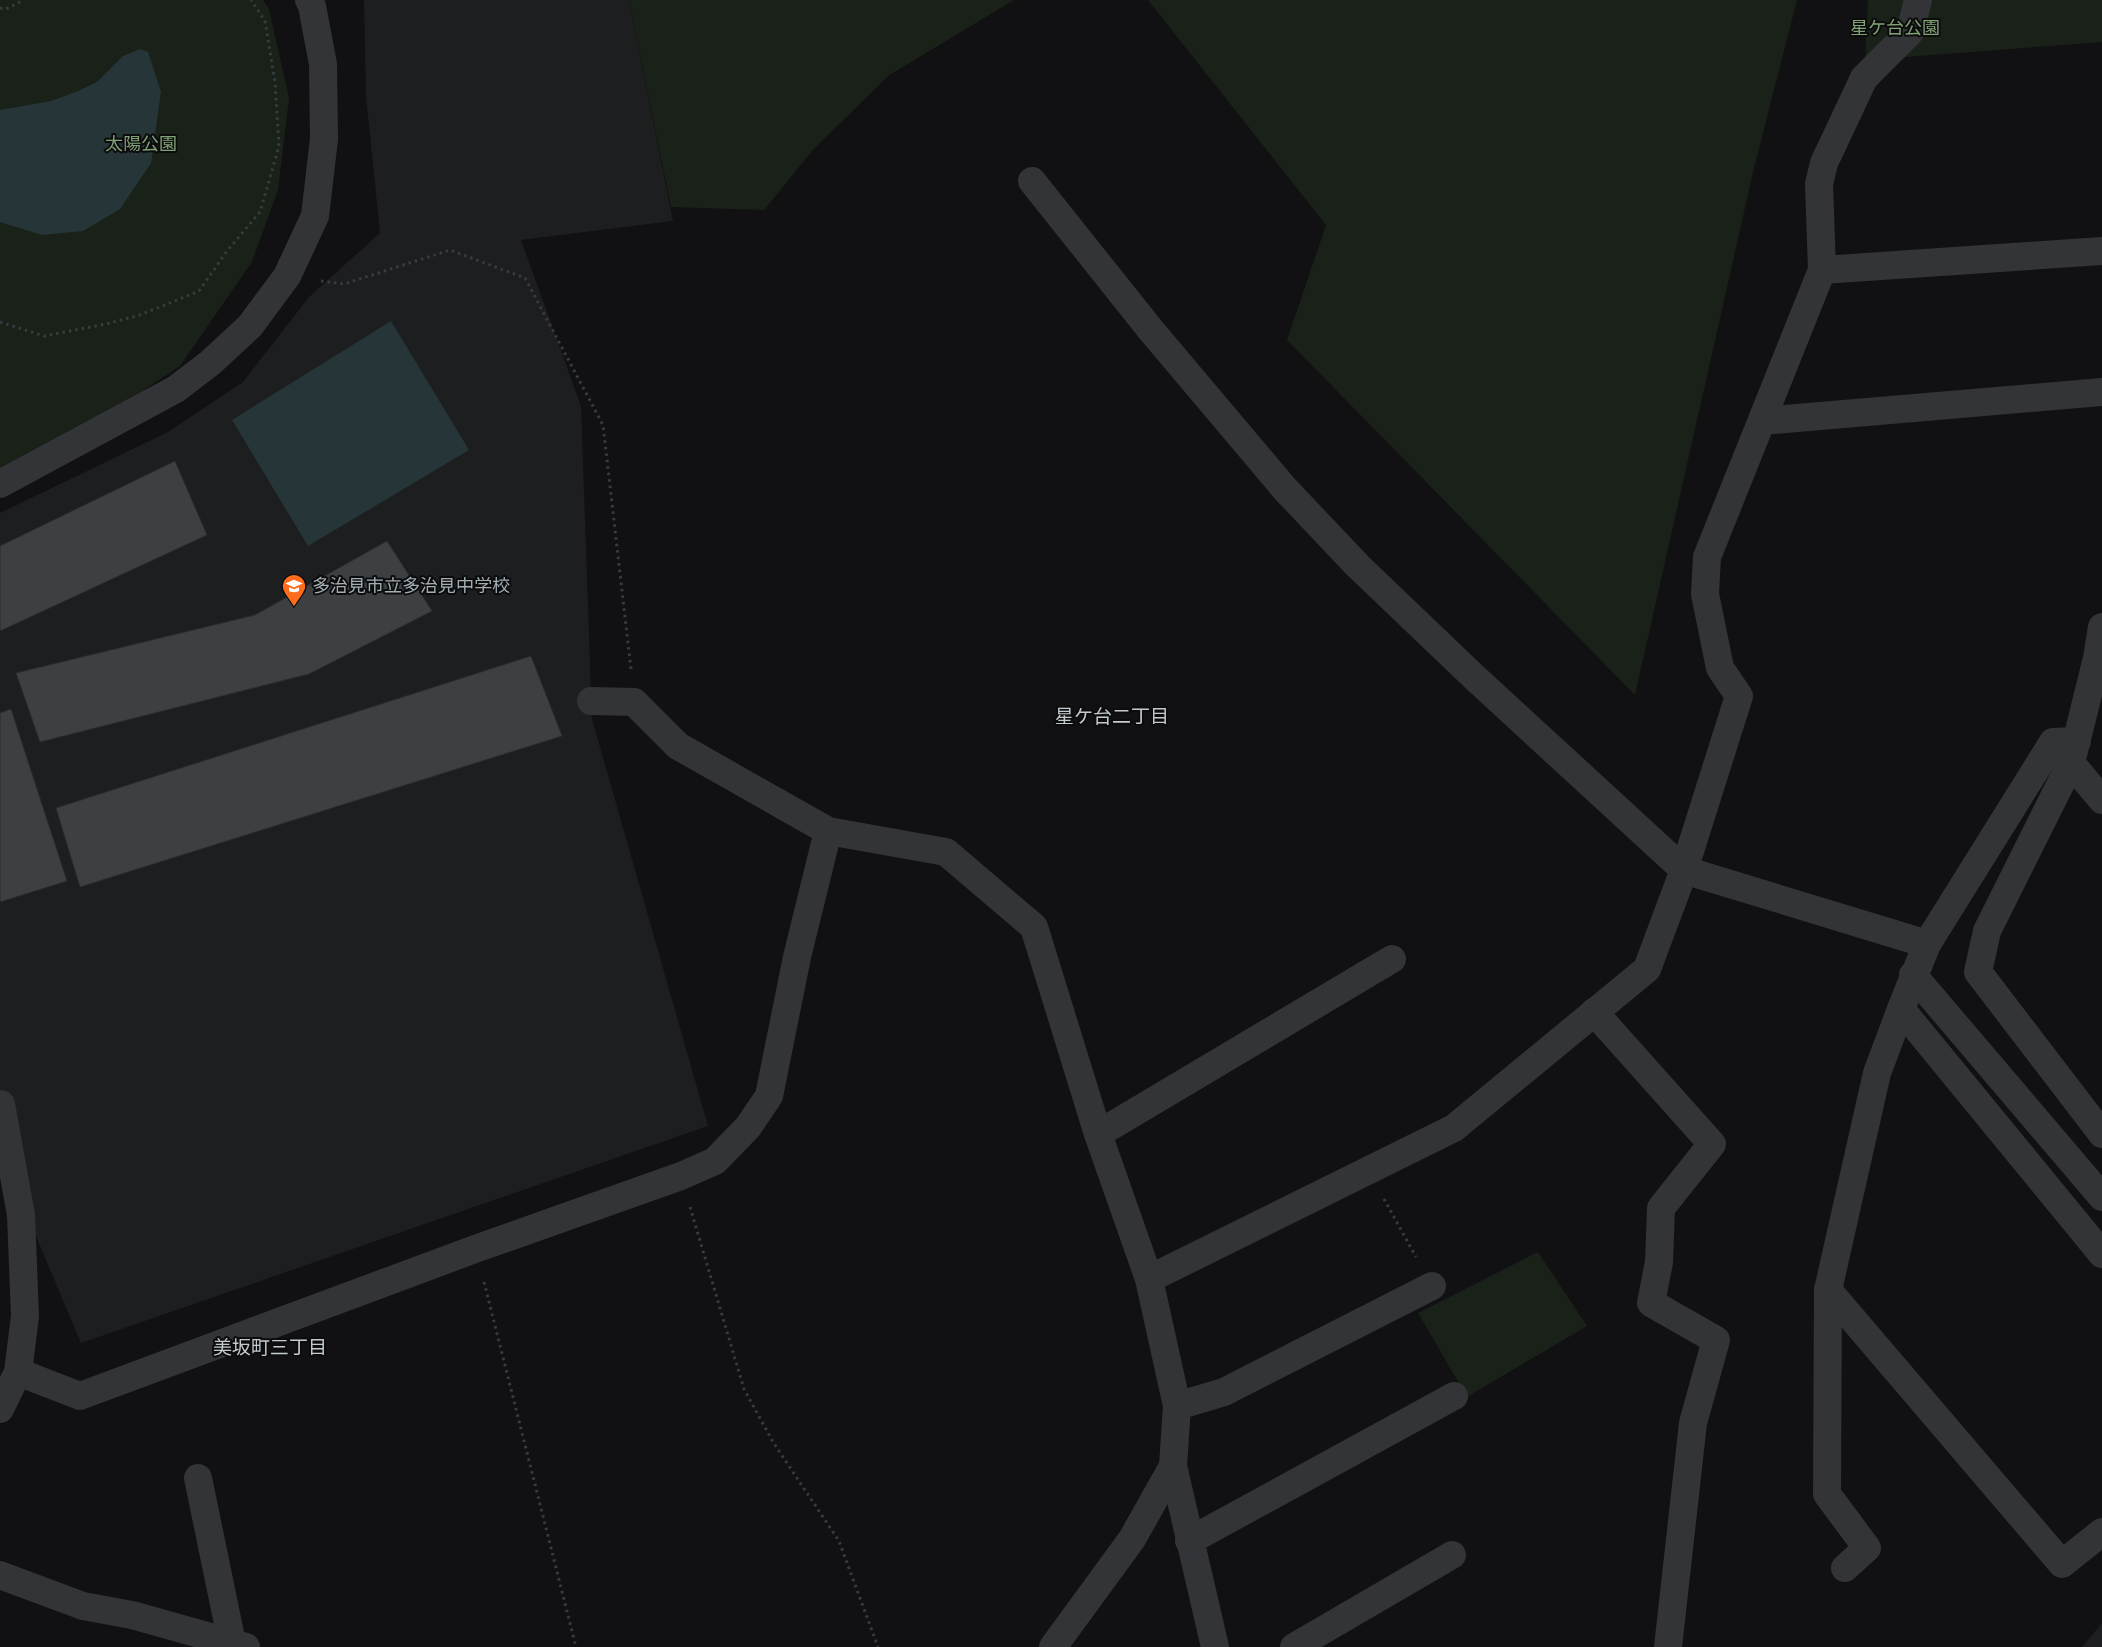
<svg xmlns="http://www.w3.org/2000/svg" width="2102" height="1647" font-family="'Open Sans','Noto Sans JP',sans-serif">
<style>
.built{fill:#1d1e20}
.green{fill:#1a2119}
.water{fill:#263537}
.building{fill:#3d4043;stroke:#2b2c2f}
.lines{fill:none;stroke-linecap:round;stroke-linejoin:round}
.path{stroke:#373c3f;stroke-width:3;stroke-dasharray:2.5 4;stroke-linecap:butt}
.minor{stroke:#323438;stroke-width:28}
.labels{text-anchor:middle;stroke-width:4;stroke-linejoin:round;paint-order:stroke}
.park-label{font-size:18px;fill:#81a176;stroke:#0c0c0d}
.poi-label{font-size:18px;fill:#a1adb4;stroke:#0c0c0d;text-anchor:start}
.neighbourhood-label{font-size:19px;fill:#c2cad0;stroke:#0c0c0d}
</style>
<rect width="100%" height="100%" fill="#111113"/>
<g class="built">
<polygon points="364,0 629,0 673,221 521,240 581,406 592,719 708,1126 81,1343 0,1151 0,513 168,432 243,382 309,297 380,233 366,96"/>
<polygon points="2102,1623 2102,1647 2082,1647"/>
</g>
<g class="green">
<polygon points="0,0 263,0 269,9 289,98 278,190 252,262 180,366 92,424 0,471"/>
<polygon points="629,0 1014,0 888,76 813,150 764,210 671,207"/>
<polygon points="1148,0 1797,0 1754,168 1635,695 1287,340 1326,225"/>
<polygon points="1868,0 2102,0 2102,42 1865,60"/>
<polygon points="1538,1252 1587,1326 1467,1397 1418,1313"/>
</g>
<g class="water">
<polygon points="140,49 148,52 161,92 151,163 120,209 83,231 42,235 0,222 0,110 51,101 78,91 97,82 123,56"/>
<polygon points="391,321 469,450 308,546 232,420"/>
</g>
<g class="building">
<polygon points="175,461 207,535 0,631 0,546"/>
<polygon points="387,541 432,611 309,674 40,742 16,673 255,615"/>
<polygon points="531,656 562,736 80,887 56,808"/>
<polygon points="11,709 67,881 0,902 0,713"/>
</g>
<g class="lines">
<g class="path">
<polyline points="0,8 6,9 24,0"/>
<polyline points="321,281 344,284 450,250 525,278 603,425 631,669"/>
<polyline points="0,322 44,336 106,324 140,315 199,291 227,251 260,212 279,146 275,82 265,21 251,0"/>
<polyline points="1384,1199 1416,1257"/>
<polyline points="690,1207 744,1389 773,1442 839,1541 878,1647"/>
<polyline points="484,1282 576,1647"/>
</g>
<g class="minor">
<polyline points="1032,181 1150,329 1285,489 1358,566 1473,676 1684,870 1927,944"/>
<polyline points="1822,270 1819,184 1824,163 1864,78 1910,32 1918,0"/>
<polyline points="1762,421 2102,392"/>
<polyline points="0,484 176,389 210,363 250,326 287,276 315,216 324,139 323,64 312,6 309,0"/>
<polyline points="2102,627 2097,658 2071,763 2102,800"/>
<polyline points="591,701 634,702 678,746 828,831"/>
<polyline points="2077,741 2053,742 1927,944 1901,1009 2102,1254"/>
<polyline points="2071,763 1987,931 1978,972 2102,1134"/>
<polyline points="1913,975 2102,1197"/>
<polyline points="1594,1012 1712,1144 1661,1208 1659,1262 1651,1303 1716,1340 1693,1423 1668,1647"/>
<polyline points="1098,1134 1392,959"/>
<polyline points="1149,1279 1454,1128 1647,969 1684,870 1739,696 1720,668 1705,594 1707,557 1822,270 2102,251"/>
<polyline points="1828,1290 2062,1564 2102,1532"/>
<polyline points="18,1372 80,1396 475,1249 681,1176 715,1161 748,1127 769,1096 797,957 828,831 946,852 1034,927 1098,1134 1149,1279 1177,1406 1173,1466 1132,1539 1053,1647"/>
<polyline points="1177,1406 1224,1392 1432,1286"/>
<polyline points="0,1409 18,1372 25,1316 21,1215 1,1104"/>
<polyline points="1173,1466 1215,1647"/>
<polyline points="198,1478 232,1643"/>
<polyline points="1189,1541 1454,1396"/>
<polyline points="1845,1568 1867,1548 1827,1494 1828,1290 1877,1073 1901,1009"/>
<polyline points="0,1575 83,1606 132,1615 246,1647"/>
<polyline points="1294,1647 1452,1555"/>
</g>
</g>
<defs>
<g id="school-pin" transform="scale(1.25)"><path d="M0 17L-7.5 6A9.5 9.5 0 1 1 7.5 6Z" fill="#ff6d1c" stroke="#0c0c0d"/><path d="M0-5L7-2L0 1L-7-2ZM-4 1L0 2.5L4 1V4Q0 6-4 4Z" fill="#fff"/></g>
</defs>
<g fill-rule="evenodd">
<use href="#school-pin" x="294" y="586"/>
</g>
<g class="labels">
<g class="park-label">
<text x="1895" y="34">星ケ台公園</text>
<text x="141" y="150">太陽公園</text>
</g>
<g class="poi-label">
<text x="312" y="592">多治見市立多治見中学校</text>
</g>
<g class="neighbourhood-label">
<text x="1112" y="723">星ケ台二丁目</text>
<text x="270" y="1354">美坂町三丁目</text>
</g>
</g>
</svg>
